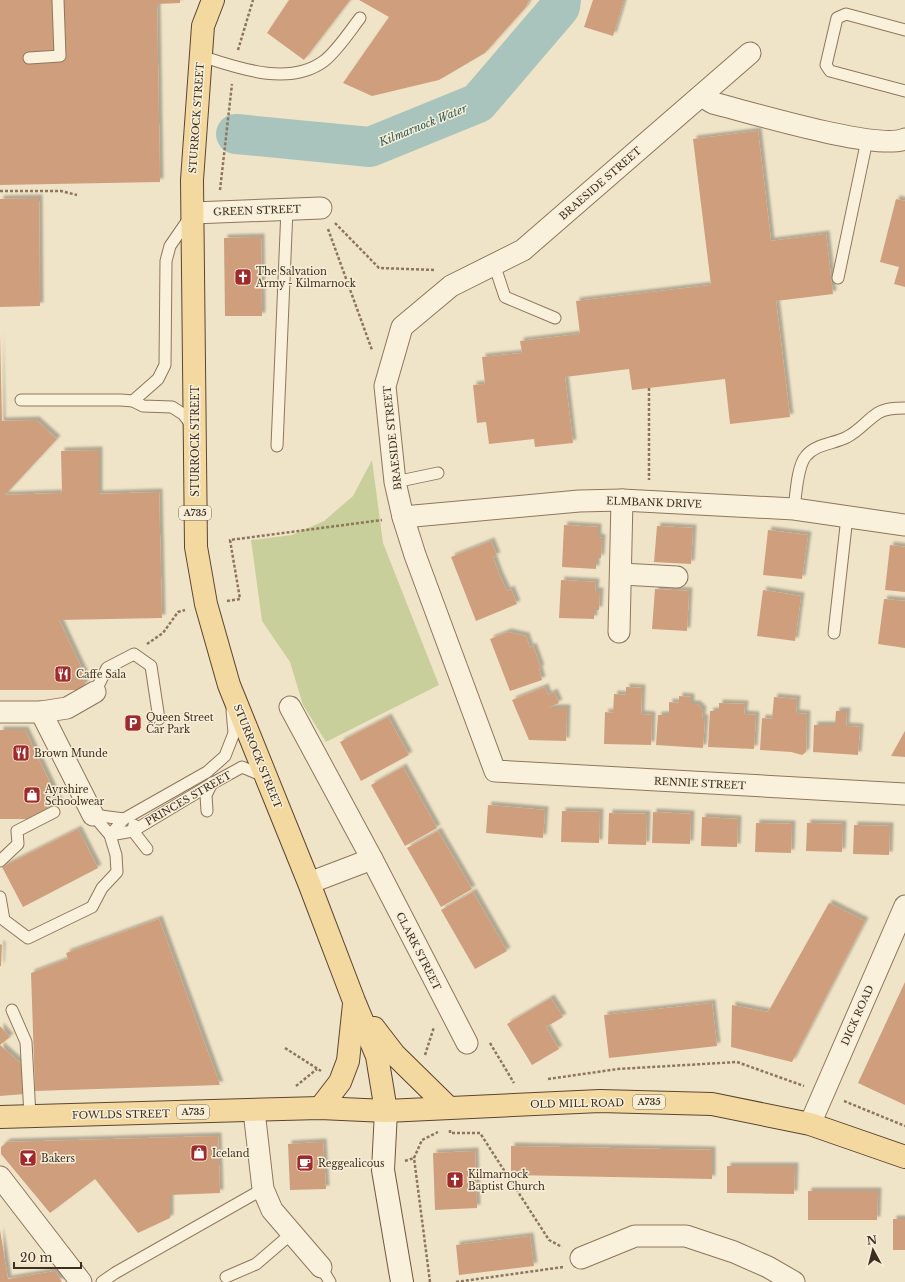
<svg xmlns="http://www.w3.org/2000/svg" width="905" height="1282" font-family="'Libre Baskerville',serif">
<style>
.green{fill:#c9cf9b}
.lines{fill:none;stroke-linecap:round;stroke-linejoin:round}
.river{stroke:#a9c4bc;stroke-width:40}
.building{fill:#cf9f7d;filter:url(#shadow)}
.lane-casing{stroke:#8d765c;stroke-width:13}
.street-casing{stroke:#8d765c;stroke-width:23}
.secondary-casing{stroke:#6f573f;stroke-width:24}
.primary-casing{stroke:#5b4430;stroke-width:24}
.path{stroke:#8d765c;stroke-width:2.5;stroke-dasharray:3 2;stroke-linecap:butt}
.lane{stroke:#faf1dc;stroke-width:11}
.street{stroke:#faf1dc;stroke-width:21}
.secondary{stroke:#faf1dc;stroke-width:22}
.primary{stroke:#f3d9a0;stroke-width:22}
.labels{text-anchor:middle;stroke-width:3;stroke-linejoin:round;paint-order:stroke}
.shield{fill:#f7eed8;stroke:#756857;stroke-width:1}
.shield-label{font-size:9px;font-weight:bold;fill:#3d2e20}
.street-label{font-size:10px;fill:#3d2e20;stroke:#f7eed8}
.poi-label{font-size:10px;fill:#3d2e20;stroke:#f7eed8;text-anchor:start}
.water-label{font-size:11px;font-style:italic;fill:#2f5d5a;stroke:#f7eed8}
</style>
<defs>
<filter id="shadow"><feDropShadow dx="3.5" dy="-3.5" stdDeviation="1" flood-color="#0004"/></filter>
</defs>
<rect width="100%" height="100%" fill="#f0e4c8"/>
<polygon class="green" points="372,460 383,543 439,685 326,742 303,705 290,662 262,621 251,540 292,535 324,521 353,496"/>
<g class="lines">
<polyline class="river" points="236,134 370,147 478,103 560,7 561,0"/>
</g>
<g class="building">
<polygon points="0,0 180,0 180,3 157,4 160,182 0,185"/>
<polygon points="289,0 350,0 304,60 267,33"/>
<polygon points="359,0 529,0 526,7 485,53 439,80 372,96 343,83 389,17"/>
<polygon points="593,0 624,0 613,36 584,27"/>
<polygon points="758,131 771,241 826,234 833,294 776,301 790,417 730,424 725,379 632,390 629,369 565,377 573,443 535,447 534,439 489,444 486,422 477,423 473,385 485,384 482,357 522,353 520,341 580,334 576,301 711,285 693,139"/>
<polygon points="39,198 40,306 0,307 0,199"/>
<polygon points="896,199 905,201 905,287 894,284 899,267 880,262"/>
<polygon points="261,237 262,316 225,316 224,238"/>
<polygon points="0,333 2,421 36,420 57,439 5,495 62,493 61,451 99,450 99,494 159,492 162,618 59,620 84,673 85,684 79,690 0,690"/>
<polygon points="564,525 598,527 598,537 602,538 601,558 596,558 596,569 562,567"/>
<polygon points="657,526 693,528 691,564 654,562"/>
<polygon points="768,530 808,535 802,579 763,575"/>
<polygon points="491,541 497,556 493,557 499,574 507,591 511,589 517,604 476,621 451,557"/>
<polygon points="890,545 905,547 905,592 885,590"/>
<polygon points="561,580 596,582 595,591 600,591 599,610 594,610 594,619 559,618"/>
<polygon points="655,589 689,591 687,631 652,629"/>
<polygon points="763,590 801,596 795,641 757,636"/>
<polygon points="884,599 905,601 905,648 878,644"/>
<polygon points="508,632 526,636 530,648 533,646 541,668 539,669 542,680 510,691 490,639"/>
<polygon points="545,687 548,695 554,692 559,703 548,708 567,708 566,741 529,740 512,700"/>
<polygon points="626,687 642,688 641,714 652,715 651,745 604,744 605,712 613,713 614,694 626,695"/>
<polygon points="679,696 691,697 691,704 697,704 703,710 702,718 705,718 703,748 656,745 658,715 669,715 669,702 679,703"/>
<polygon points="774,697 797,699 796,713 807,714 806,752 802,755 791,752 760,750 762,718 772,719"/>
<polygon points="719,703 745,704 744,714 756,715 754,749 708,747 710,711 719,711"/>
<polygon points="836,711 847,711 846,726 860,727 858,755 813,752 814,725 835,725"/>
<polygon points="388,717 409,755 361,781 340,742"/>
<polygon points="0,730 25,730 60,804 29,819 0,819"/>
<polygon points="905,731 905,757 891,756"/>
<polygon points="403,767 437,828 405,846 371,785"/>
<polygon points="488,805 545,810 543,838 486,833"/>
<polygon points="562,811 600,812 599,843 561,842"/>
<polygon points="653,812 691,814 690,844 652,843"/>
<polygon points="609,813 647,814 646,845 608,844"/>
<polygon points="702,817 738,819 737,847 701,846"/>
<polygon points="756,823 792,824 791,853 755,852"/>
<polygon points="807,823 843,824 842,852 806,851"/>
<polygon points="854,825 890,826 889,855 853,854"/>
<polygon points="78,829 98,868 23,907 2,867"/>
<polygon points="438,831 472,889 441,907 407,848"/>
<polygon points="473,892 507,951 475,969 441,910"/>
<polygon points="829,903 865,921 792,1062 731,1047 732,1005 768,1012"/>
<polygon points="159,919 220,1085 35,1091 31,973 68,959 66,953"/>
<polygon points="0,944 2,945 1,966 0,966"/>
<polygon points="905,982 905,1105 858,1083"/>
<polygon points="551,998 563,1017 546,1027 559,1049 532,1065 507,1024"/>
<polygon points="712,1003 717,1046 609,1058 604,1015"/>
<polygon points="0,1026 10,1037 0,1045 25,1067 25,1094 0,1096"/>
<polygon points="218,1136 220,1193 170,1195 170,1218 138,1233 95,1179 50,1213 1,1154 1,1147 7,1142"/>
<polygon points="323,1142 326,1189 290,1190 288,1144"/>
<polygon points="511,1146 712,1150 712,1179 511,1175"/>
<polygon points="475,1151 477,1208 435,1210 433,1153"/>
<polygon points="727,1166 795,1166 794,1194 727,1193"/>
<polygon points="808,1191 878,1191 877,1220 808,1220"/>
<rect x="893" y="1219" width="12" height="31"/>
<polygon points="0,1230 8,1279 55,1271 62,1282 0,1282"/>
<polygon points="530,1236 534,1266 459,1275 456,1245"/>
</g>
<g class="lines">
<g class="lane-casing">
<g id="lane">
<polyline points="905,30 846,14 837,18 826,65 830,71 905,91"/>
<path d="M 201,56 C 238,68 289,87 324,61 C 337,51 350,31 360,18"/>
<polyline points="29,58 60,56 58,0"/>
<polyline points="494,264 505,297 555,318"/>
<polyline points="838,278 867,140"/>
<polyline points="21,400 121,400 133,401 143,406 172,407 183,414 193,427"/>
<polyline points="133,401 158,379 165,365 166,261 170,246 190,217"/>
<polyline points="277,446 287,209"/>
<polyline points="395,482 438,473"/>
<path d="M 794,509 C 796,495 797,466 806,456 C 815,444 834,444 847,437 C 859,431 867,420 878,413 C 886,408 896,408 905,408"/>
<polyline points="834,633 847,517"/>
<polyline points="95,692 107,668 134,654 151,666 159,719"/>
<polyline points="207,811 206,795 212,783"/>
<polyline points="93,815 110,835 133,831 213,783 242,767 266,777"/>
<polyline points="93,815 124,819"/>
<polyline points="134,825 133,831 147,849"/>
<polyline points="0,861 18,844 17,831 54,812"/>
<polyline points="0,897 4,920 28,938 92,907 102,888 117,872 116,855 110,835 124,819 207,772 225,756 234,733 232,710"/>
<polyline points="12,1010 26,1042 30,1116"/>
<polyline points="321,1267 330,1282"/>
<polyline points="226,1277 256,1264 291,1234"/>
<polyline points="102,1282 115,1273 263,1189"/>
</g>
</g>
<g class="street-casing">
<g id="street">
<polyline points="750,53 523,250 451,286 402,327 385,386 395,482 403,517 415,555 495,771 905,794"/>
<path d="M 701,96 L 713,103 C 749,112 877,151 905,139"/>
<polyline points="193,213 321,208"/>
<polyline points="403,517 579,501 622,500 794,509 905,525"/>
<polyline points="621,574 677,577"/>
<polyline points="619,632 622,500"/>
<polyline points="290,707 372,859 467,1043"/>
<polyline points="0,712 41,712 67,708 95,692"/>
<polyline points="41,712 93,815"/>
<polyline points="309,883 372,859"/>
<polyline points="254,1111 263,1189 272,1210 321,1267"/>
<polyline points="810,1124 905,906"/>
<polyline points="0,1177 81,1282"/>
<polyline points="581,1258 635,1236 686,1236 734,1252 768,1267 794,1282"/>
</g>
</g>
<g class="secondary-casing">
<polyline id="secondary" points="386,1111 383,1170 402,1282"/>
</g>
<g class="primary-casing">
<g id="primary">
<polyline points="213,0 203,26 192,180 196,547 206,604 229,685 309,883 354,1001 377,1056 386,1111"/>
<polyline points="374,1028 394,1054 448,1107"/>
<polyline points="320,1108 340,1082 348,1061 354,1004"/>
<polyline points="0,1117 320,1108 386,1111 600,1101 712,1104 810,1124 905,1157"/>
</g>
</g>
<g class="path">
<polyline points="238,50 253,0"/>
<polyline points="220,190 232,84"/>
<polyline points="0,191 61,191 77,195"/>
<polyline points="335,223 379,268 435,270"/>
<polyline points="328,229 372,350"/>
<polyline points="649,388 649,480"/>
<polyline points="227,601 240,599 230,540 382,520"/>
<polyline points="147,644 163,633 178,612 185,610"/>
<polyline points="490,1043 514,1083"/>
<polyline points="285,1048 321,1071"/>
<polyline points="425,1055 434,1027"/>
<polyline points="548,1079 618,1069 737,1062 804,1086"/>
<polyline points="296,1086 317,1069"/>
<polyline points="844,1101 905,1126"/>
<polyline points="450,1130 450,1133 480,1133 549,1240 562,1247"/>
<polyline points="405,1161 414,1158"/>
<polyline points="430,1282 414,1158 422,1140 438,1132"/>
<polyline points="456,1282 563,1267"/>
</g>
<use href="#lane" class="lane"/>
<use href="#street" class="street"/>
<use href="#secondary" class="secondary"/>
<use href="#primary" class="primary"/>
</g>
<defs>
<g id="church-square" transform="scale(0.9)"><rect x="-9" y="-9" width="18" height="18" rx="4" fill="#9e2a2b" stroke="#f7eed8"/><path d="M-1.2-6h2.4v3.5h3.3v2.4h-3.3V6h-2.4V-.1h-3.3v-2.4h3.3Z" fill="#fff"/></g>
<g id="restaurant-square" transform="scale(0.9)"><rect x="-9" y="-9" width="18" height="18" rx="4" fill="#9e2a2b" stroke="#f7eed8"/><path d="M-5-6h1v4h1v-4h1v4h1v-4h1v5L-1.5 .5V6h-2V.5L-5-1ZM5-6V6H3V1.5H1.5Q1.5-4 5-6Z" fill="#fff"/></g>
<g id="parking-square" transform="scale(0.9)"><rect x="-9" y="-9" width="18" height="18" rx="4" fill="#9e2a2b" stroke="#f7eed8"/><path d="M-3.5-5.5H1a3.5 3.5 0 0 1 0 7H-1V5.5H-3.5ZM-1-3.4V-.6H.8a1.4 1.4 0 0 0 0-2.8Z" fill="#fff"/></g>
<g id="shop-square" transform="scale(0.9)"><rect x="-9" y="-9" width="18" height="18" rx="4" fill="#9e2a2b" stroke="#f7eed8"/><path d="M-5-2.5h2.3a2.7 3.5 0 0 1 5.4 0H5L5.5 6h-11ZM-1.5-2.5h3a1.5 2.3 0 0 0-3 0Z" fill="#fff"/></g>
<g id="bar-square" transform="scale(0.9)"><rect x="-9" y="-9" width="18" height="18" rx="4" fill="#9e2a2b" stroke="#f7eed8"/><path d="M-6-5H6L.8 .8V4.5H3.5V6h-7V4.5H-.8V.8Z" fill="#fff"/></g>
<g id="cafe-square" transform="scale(0.9)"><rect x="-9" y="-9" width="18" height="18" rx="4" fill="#9e2a2b" stroke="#f7eed8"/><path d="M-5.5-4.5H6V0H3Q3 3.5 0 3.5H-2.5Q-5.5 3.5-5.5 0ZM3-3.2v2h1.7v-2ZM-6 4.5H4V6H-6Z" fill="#fff"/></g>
</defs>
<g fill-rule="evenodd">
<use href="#church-square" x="243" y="277"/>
<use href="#restaurant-square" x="63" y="674"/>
<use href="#parking-square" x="133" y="723"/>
<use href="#restaurant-square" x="21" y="753"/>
<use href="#shop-square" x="32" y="795"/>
<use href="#shop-square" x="199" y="1153"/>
<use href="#bar-square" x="28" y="1158"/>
<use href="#cafe-square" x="305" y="1163"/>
<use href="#church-square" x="455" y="1180"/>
</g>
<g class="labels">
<g class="shield">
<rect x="179" y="506" width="32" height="14" rx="3"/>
<rect x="633" y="1095" width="32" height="14" rx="3"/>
<rect x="177" y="1105" width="32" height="14" rx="3"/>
</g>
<g class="shield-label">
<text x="195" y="516">A735</text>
<text x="649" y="1105">A735</text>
<text x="193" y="1115">A735</text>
</g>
<g class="street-label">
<text transform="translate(196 118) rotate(-86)" y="4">STURROCK STREET</text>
<text transform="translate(600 183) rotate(-41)" y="4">BRAESIDE STREET</text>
<text transform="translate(257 210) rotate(-2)" y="4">GREEN STREET</text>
<text transform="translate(392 438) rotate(-96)" y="4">BRAESIDE STREET</text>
<text transform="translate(195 441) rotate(-90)" y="4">STURROCK STREET</text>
<text transform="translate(654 502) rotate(2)" y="4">ELMBANK DRIVE</text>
<text transform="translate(258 756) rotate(68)" y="4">STURROCK STREET</text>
<text transform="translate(700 783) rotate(3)" y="4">RENNIE STREET</text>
<text transform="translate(188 798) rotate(-30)" y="4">PRINCES STREET</text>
<text transform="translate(419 951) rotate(63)" y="4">CLARK STREET</text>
<text transform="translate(857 1015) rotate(-66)" y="4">DICK ROAD</text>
<text transform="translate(577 1103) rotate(-1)" y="4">OLD MILL ROAD</text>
<text transform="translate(121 1114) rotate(-1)" y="4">FOWLDS STREET</text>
</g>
<g class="poi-label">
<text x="256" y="275">The Salvation<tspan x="256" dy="12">Army - Kilmarnock</tspan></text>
<text x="76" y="678">Caffe Sala</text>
<text x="146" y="721">Queen Street<tspan x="146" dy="12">Car Park</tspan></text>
<text x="34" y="757">Brown Munde</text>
<text x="45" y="793">Ayrshire<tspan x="45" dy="12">Schoolwear</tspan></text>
<text x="212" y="1157">Iceland</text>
<text x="41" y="1162">Bakers</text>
<text x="318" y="1167">Reggealicous</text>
<text x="468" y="1178">Kilmarnock<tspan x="468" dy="12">Baptist Church</tspan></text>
</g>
<g class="water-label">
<text transform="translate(423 125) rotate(-22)" y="4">Kilmarnock Water</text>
</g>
</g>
<g transform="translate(873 1250) rotate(353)" stroke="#f7eed8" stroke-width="3" paint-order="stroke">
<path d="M0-3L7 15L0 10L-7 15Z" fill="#3d2e20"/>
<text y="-6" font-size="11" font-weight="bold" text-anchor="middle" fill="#3d2e20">N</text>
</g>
<path d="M14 1262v6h67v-6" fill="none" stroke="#3d2e20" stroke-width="2"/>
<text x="20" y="1262" font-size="12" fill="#3d2e20" stroke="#f7eed8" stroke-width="3" paint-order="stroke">20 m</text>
</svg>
